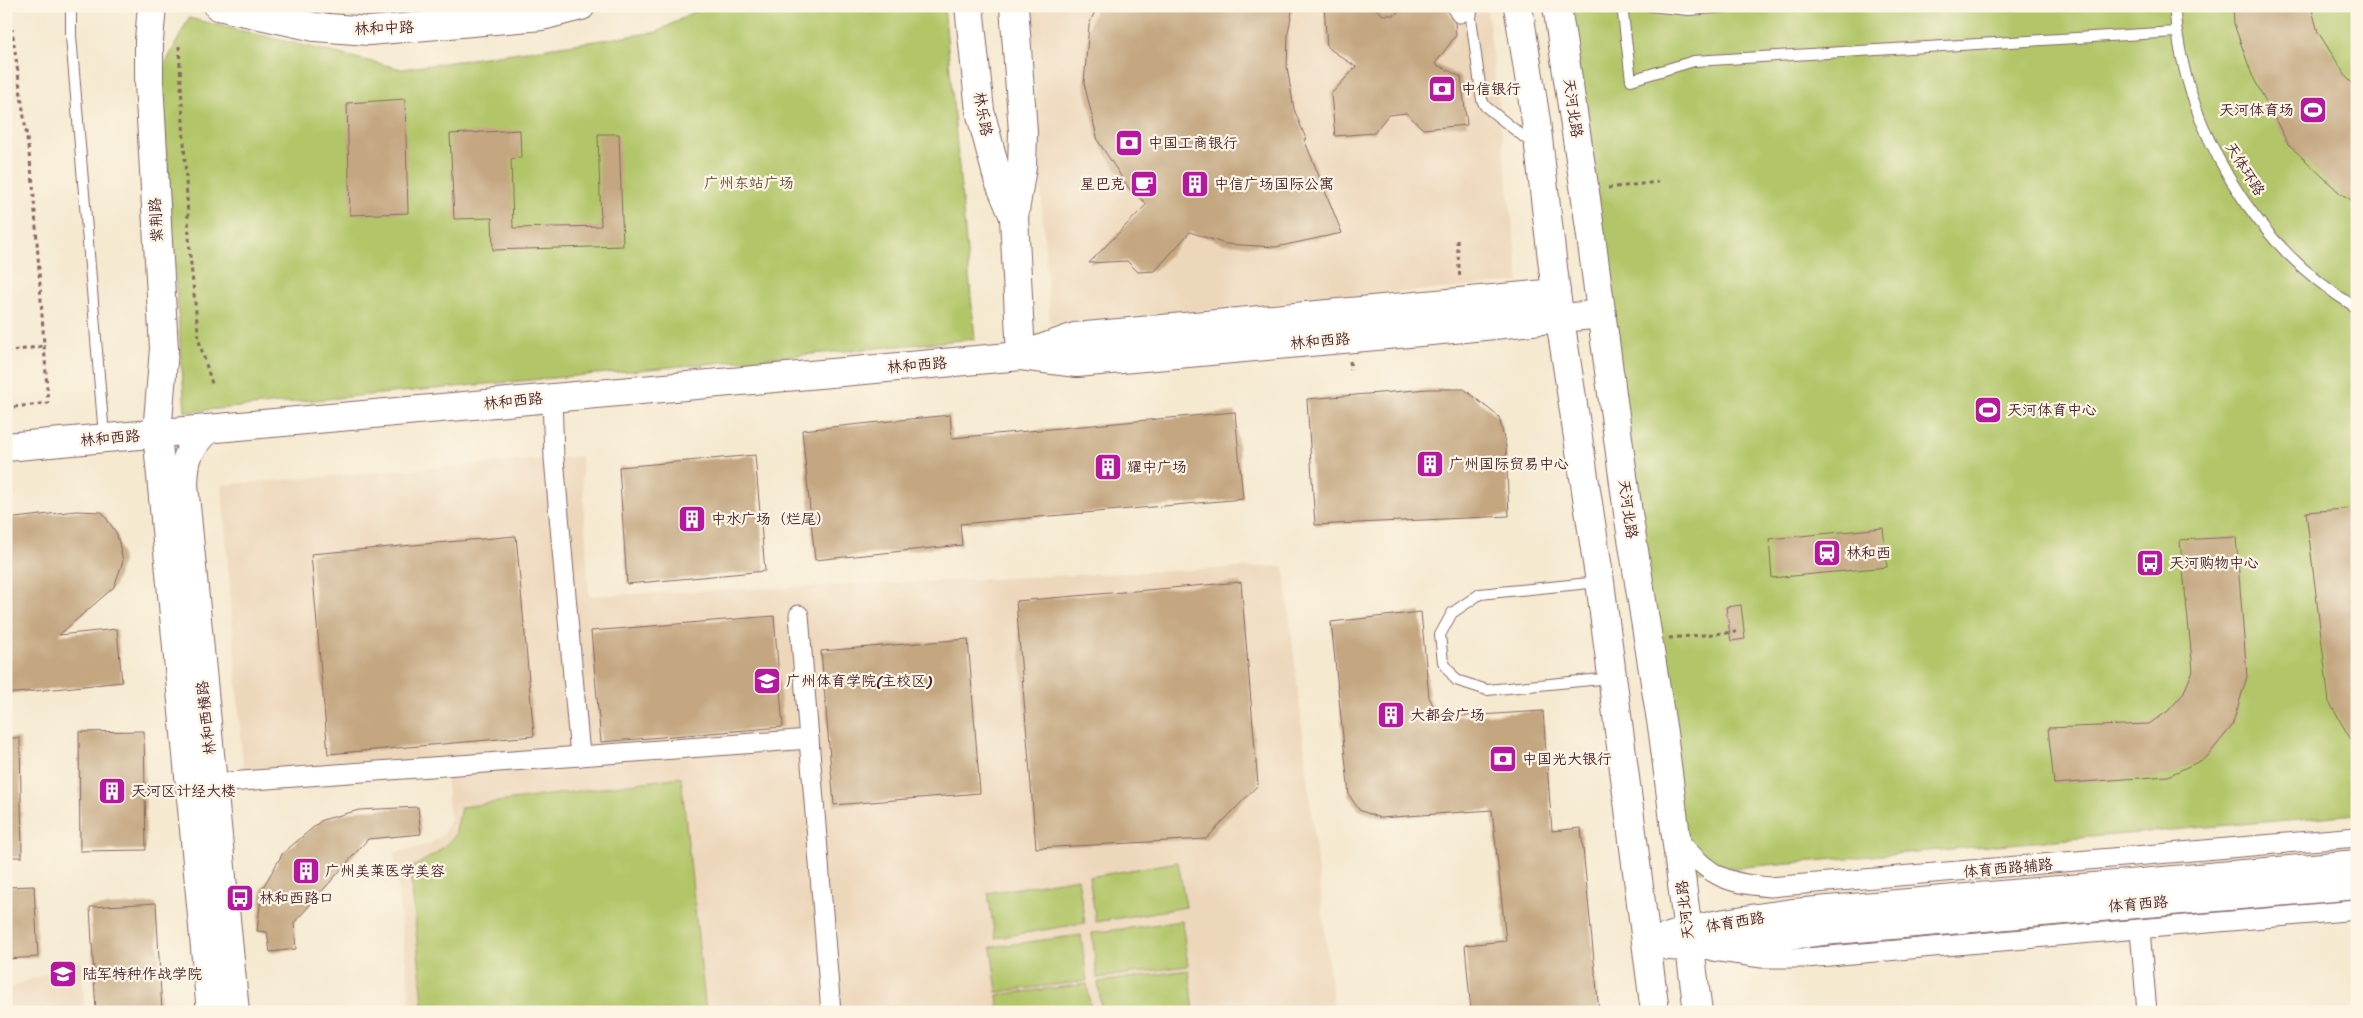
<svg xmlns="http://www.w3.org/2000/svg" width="2363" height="1018" font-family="Sriracha,'LXGW WenKai TC',sans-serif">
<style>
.built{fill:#edd7bb}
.green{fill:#b2c669;stroke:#7e724a}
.building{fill:#c4a781}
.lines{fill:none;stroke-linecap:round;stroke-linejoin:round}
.lane-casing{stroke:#866665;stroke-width:12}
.street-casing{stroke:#866665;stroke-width:21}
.secondary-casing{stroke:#866665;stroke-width:30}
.primary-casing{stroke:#866665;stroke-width:30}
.path{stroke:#866665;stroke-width:3;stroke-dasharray:4 4;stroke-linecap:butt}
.lane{stroke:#fff;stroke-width:10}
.street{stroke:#fff;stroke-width:19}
.secondary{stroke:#fff;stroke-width:28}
.primary{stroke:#fff;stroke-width:28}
.labels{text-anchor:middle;stroke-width:4.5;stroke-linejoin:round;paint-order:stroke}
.street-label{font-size:15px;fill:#4a1f2b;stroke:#fcf5e5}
.poi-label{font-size:15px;fill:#4a1f2b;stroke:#fcf5e5;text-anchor:start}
.park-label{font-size:15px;fill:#69513e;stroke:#fcf5e5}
</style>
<rect width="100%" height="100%" fill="#fcf5e5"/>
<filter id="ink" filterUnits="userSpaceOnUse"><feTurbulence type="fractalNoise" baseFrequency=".02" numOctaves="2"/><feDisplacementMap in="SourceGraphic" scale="10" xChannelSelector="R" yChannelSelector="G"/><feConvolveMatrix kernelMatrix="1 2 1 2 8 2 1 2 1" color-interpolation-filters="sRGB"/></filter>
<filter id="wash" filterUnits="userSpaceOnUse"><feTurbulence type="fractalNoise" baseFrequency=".0096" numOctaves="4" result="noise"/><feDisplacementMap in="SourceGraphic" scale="20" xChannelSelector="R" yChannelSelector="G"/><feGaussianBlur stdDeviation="1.12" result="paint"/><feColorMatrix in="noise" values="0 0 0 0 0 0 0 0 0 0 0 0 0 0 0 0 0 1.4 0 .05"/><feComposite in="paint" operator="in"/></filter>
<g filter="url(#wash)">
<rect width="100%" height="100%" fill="#f5e9d0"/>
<g class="built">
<polygon points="1029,6 1487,6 1519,282 1050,324"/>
<polygon points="581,456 589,596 1284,566 1334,1012 411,1012 394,853 430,844 444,834 450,818 445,766 244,781 222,485"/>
<polygon points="81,960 85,1012 6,1012 6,989"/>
</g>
<g class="green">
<polygon points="704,6 944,6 975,339 185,412 161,72 189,18 402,69 657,32"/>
<polygon points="1571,6 2357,6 2357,814 1675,873"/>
<polygon points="681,777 706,1012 424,1012 410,869 435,854 455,836 461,807"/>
<polygon points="1178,862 1186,907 1096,922 1089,877"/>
<polygon points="1078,878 1085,923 995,938 988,893"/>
<polygon points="1182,921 1188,966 1097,978 1092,933"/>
<polygon points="1081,935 1087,981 997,992 991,947"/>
<polygon points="1189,970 1194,1012 1102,1012 1098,982"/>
<polygon points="1087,984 1091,1012 999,1012 997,995"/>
</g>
<g id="blocks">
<g class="building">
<polygon points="1097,6 1293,6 1288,33 1287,67 1294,109 1306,139 1304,139 1342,233 1276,247 1225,244 1190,232 1155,271 1138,272 1127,261 1089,263 1147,204 1130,190 1098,141 1084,83 1089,25"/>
<polygon points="1324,6 1373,6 1383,15 1395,15 1403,6 1445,6 1455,23 1456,35 1435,64 1461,77 1467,125 1423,129 1406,113 1388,115 1374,133 1335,136 1331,94 1356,67 1327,47"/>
<polygon points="2233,6 2311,6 2318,32 2347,78 2357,88 2357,203 2341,194 2288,144 2252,75 2234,24"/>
<polygon points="405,99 408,213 350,215 347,103"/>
<polygon points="520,130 521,158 511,159 513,228 601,226 598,134 619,134 623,246 493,250 492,218 454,219 450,134"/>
<polygon points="1428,389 1464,389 1499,417 1506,447 1509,516 1315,525 1307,399"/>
<polygon points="1235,412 1243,499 960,524 962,545 815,560 802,430 950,415 952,438"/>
<polygon points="755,455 765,571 627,584 619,467"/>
<polygon points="2357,508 2357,750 2329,702 2306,512"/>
<polygon points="76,511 102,512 117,534 123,561 114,587 59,635 117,629 122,682 6,694 6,519"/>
<polygon points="1883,528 1887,567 1772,578 1769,539"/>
<polygon points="516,536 534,736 328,754 311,554"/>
<polygon points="2236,537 2247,677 2232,726 2206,758 2168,776 2054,784 2048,728 2149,724 2168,711 2183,694 2193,671 2180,540"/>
<polygon points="1241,582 1258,785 1206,839 1036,848 1016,601"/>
<polygon points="1741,605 1745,639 1731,641 1726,607"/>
<polygon points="1421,612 1429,697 1436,712 1448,717 1543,711 1552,831 1581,828 1599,1012 1471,1012 1465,945 1506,941 1492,810 1380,818 1359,810 1349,795 1331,622"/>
<polygon points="774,616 783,727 601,742 591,631"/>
<polygon points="968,639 980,793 834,805 821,651"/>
<polygon points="144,731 146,850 80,851 79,732"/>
<polygon points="6,738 20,738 22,857 6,857"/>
<polygon points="418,807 421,834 368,839 294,923 296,949 270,952 267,932 257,931 262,889 283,853 322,820 359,810"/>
<polygon points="34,886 38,957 6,959 6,887"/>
<polygon points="156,903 162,1012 96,1012 90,907"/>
</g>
</g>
</g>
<g filter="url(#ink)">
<use href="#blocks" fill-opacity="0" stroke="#866665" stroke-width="1"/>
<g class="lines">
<g class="lane-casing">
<g id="lane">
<polyline points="71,6 71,36 104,436"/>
<polyline points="1473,6 1471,18 1482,100 1485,106 1534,145"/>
<polyline points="1622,6 1631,80 1694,61 2176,32"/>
<polyline points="1650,6 1689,10 1741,6"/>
<path d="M 2174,6 C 2184,127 2252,245 2357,308"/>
<polyline points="1599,582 1480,594 1452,613 1440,635 1443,662 1456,680 1487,690 1612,678"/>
</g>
</g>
<g class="street-casing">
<g id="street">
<polyline points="1456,6 1460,13"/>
<polyline points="552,397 554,458 580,756 809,739"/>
<polyline points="799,615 831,1012"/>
<polyline points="202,784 580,756"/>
<path d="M 1676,838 C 1709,874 1720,883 1770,887 L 2357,837"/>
<polyline points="2140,930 2147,1012"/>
<polyline points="1713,951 1762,958 1806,958 2357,910"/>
</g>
</g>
<g class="secondary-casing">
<g id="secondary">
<polyline points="152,6 149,40 149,82 164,349 157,433 211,1012"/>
<polyline points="969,6 980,111 998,179 1014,217"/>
<polyline points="1014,6 1023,132 1022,167 1014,217 1021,356 1075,337 1556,293"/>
<path d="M 206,431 C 187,452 185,456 184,485 L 235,1012"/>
<path d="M 1647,945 C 1698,925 1740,920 1794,913 L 2357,864"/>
<polyline points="1669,946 1690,947 1823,931 2357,885"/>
</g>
</g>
<g class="primary-casing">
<g id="primary">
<polyline points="218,6 315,27 369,31 542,16 581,6"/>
<polyline points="1518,6 1536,121 1556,293 1600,582 1655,1012"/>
<polyline points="1557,6 1586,199 1628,513 1663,733 1698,1012"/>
<polyline points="6,447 1021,356 1077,363 1464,328 1602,314"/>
</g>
</g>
<g class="path">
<polyline points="6,27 12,29"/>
<polyline points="179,46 190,255 199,341 212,384"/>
<polyline points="1608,188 1659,182"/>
<polyline points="1457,240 1460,280"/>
<polyline points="6,352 43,346"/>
<polyline points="1350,361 1351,370"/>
<polyline points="6,408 48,403 33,183 12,29"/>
<polyline points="1669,638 1736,632"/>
</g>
<use href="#lane" class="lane"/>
<use href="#street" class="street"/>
<use href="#secondary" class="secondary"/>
<use href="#primary" class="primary"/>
</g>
</g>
<defs>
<g id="bank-square" transform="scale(1.4375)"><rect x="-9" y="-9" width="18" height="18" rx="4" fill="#b5179e" stroke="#fcf5e5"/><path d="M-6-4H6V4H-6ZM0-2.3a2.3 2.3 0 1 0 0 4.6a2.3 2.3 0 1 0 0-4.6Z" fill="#fff"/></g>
<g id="stadium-square" transform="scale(1.4375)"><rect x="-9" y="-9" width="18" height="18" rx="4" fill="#b5179e" stroke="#fcf5e5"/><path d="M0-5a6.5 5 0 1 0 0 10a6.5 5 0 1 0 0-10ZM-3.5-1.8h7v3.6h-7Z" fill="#fff"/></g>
<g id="cafe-square" transform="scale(1.4375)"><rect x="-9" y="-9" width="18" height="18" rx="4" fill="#b5179e" stroke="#fcf5e5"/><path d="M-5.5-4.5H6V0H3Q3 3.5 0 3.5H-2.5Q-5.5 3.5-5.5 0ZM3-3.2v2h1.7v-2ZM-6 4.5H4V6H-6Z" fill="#fff"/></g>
<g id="building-square" transform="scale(1.4375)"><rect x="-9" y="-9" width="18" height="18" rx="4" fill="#b5179e" stroke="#fcf5e5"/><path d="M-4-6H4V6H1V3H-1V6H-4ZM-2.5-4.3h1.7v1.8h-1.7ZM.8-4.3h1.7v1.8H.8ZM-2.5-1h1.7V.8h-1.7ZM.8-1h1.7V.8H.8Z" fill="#fff"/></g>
<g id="station-square" transform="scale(1.4375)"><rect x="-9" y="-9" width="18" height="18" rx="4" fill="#b5179e" stroke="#fcf5e5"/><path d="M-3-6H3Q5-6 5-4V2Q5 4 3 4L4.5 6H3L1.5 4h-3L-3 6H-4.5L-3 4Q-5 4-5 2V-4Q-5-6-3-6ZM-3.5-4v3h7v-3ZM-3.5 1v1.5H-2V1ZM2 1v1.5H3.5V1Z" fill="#fff"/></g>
<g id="bus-square" transform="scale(1.4375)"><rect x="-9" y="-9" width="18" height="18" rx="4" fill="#b5179e" stroke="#fcf5e5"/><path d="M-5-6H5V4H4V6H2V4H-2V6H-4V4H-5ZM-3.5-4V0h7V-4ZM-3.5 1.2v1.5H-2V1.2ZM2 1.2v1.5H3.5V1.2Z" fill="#fff"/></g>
<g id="university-square" transform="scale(1.4375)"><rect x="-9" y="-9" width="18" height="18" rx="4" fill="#b5179e" stroke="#fcf5e5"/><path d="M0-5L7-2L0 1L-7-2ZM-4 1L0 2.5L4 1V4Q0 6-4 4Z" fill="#fff"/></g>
</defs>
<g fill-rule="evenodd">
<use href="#bank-square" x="1442" y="89"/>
<use href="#stadium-square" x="2313" y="110"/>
<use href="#bank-square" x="1129" y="143"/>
<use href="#cafe-square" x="1144" y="184"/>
<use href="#building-square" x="1195" y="184"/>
<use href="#stadium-square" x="1988" y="410"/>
<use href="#building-square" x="1430" y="464"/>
<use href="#building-square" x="1108" y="467"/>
<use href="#building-square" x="692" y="519"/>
<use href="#station-square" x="1827" y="553"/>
<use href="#bus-square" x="2150" y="563"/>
<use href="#university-square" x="767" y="681"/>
<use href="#building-square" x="1391" y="715"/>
<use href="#bank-square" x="1503" y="759"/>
<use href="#building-square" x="112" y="791"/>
<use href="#building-square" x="306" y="871"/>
<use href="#bus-square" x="240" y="898"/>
<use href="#university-square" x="63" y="974"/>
</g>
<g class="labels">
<g class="street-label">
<text transform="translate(384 28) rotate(-2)" y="5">林和中路</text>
<text transform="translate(1573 108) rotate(82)" y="5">天河北路</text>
<text transform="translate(983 114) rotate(80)" y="5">林乐路</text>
<text transform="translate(2245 169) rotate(58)" y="5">天体环路</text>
<text transform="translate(156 220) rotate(-93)" y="5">紫荆路</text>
<text transform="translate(1320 341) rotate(-5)" y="5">林和西路</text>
<text transform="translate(917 365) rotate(-5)" y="5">林和西路</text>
<text transform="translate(513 401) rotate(-6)" y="5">林和西路</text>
<text transform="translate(110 438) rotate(-5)" y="5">林和西路</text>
<text transform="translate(1628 509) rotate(82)" y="5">天河北路</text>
<text transform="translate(206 718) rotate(-96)" y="5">林和西横路</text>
<text transform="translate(2008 868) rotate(-5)" y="5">体育西路辅路</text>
<text transform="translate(2138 904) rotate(-5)" y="5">体育西路</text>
<text transform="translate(1685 910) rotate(-97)" y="5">天河北路</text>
<text transform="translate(1735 922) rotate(-9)" y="5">体育西路</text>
</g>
<g class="poi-label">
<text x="1461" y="94">中信银行</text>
<text x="2294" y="115" text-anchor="end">天河体育场</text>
<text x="1148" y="148">中国工商银行</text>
<text x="1125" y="189" text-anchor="end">星巴克</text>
<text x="1214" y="189">中信广场国际公寓</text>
<text x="2007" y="415">天河体育中心</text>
<text x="1449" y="469">广州国际贸易中心</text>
<text x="1127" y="472">耀中广场</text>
<text x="711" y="524">中水广场（烂尾）</text>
<text x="1846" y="558">林和西</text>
<text x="2169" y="568">天河购物中心</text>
<text x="786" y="686">广州体育学院(主校区)</text>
<text x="1410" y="720">大都会广场</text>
<text x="1522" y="764">中国光大银行</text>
<text x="131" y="796">天河区计经大楼</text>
<text x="325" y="876">广州美莱医学美容</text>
<text x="259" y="903">林和西路口</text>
<text x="82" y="979">陆军特种作战学院</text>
</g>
<g class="park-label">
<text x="749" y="188">广州东站广场</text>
</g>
</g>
<rect width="2363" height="1018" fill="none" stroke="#fcf5e5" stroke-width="25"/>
</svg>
